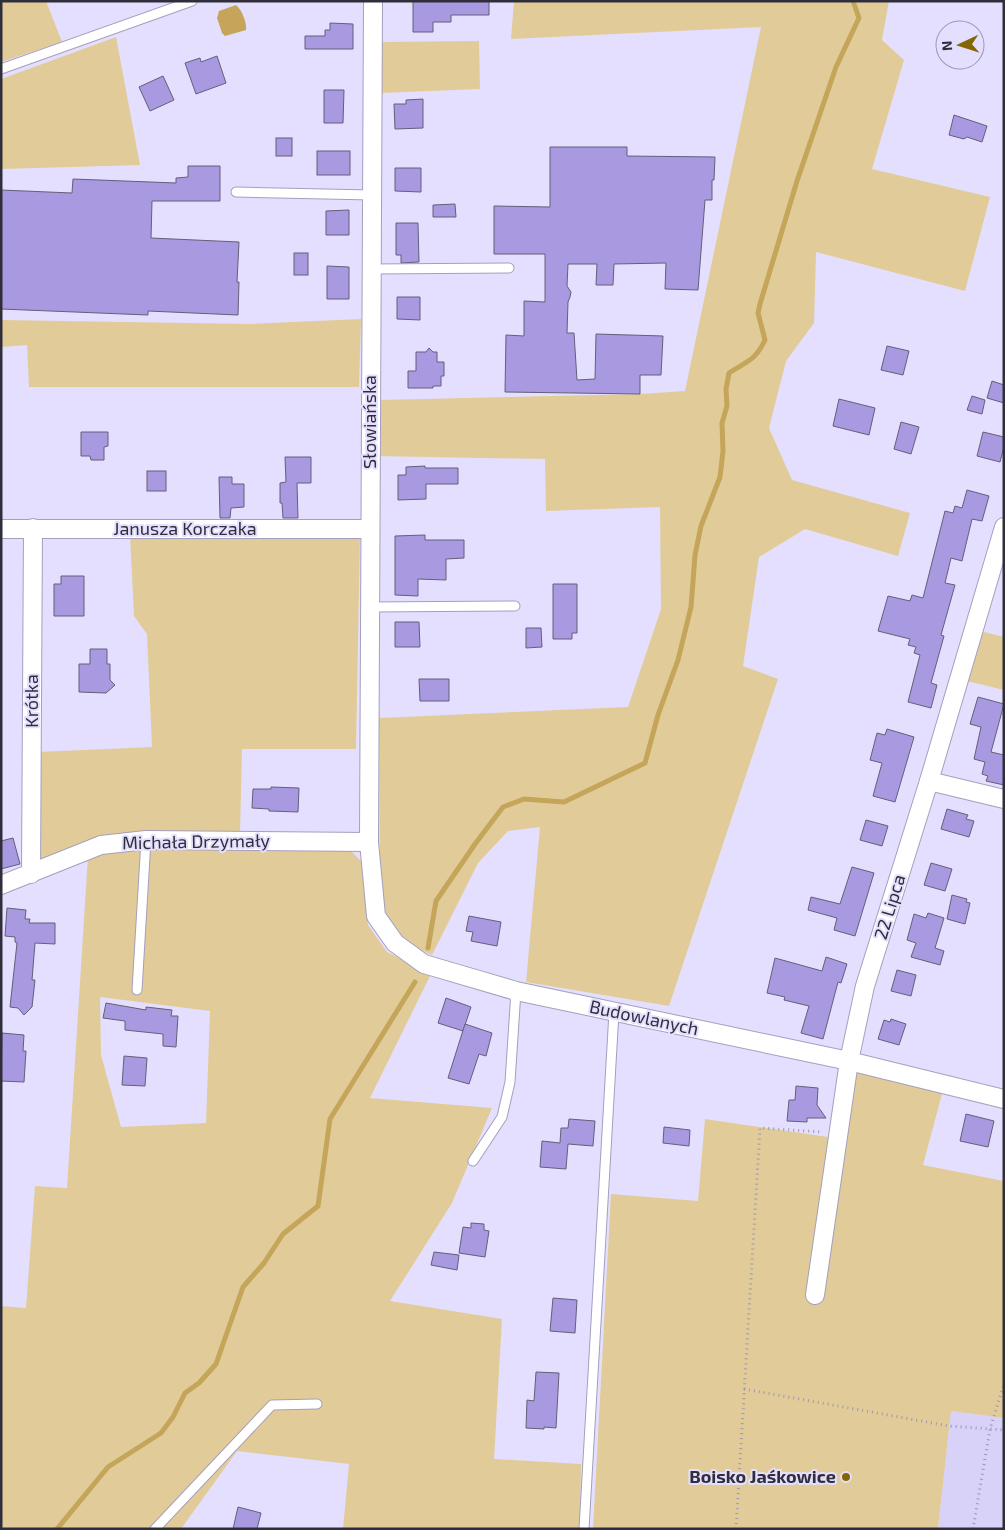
<svg xmlns="http://www.w3.org/2000/svg" width="1005" height="1530" font-family="'Exo 2',sans-serif">
<style>
.built{fill:#d8d1f8}
.green{fill:#e1cc99;fill-rule:evenodd}
.water{fill:#c4a559}
.lines{fill:none;stroke-linecap:round;stroke-linejoin:round}
.stream{stroke:#c4a559;stroke-width:5}
.building{fill:#a899e0;stroke:#645f7a}
.service-casing{stroke:#a59fbd;stroke-width:11}
.minor-casing{stroke:#a59fbd;stroke-width:20}
.path{stroke:#9c98af;stroke-width:3;stroke-dasharray:1 4;stroke-linecap:butt}
.service{stroke:#fff;stroke-width:9}
.minor{stroke:#fff;stroke-width:18}
.poi-dot{fill:#856701;stroke:#e4dffe;stroke-width:2}
.labels{text-anchor:middle;stroke-width:4;stroke-linejoin:round;paint-order:stroke}
.street-label{font-size:18px;fill:#302e3a;stroke:#e4dffe}
.poi-label{font-size:18px;font-weight:bold;fill:#302e3a;stroke:#e4dffe;text-anchor:end}
</style>
<rect width="100%" height="100%" fill="#e4dffe"/>
<polygon class="built" points="951,1411 1004,1418 1004,1529 938,1529"/>
<g class="green">
<polygon points="1,1 46,1 62,42 1,62"/>
<polygon points="514,1 889,1 882,40 904,60 872,169 990,197 965,291 816,252 814,323 786,361 769,428 792,480 910,513 898,556 805,529 759,557 743,666 778,679 669,1006 526,982 540,827 508,831 478,863 432,955 406,943 385,915 380,872 379,718 628,707 661,609 660,507 546,511 545,459 375,456 379,400 640,394 685,391 761,27 511,39"/>
<polygon points="116,37 140,165 1,169 1,79"/>
<polygon points="479,41 480,89 380,93 379,42"/>
<polygon points="361,319 359,387 29,387 27,345 1,347 1,320 250,324"/>
<polygon points="130,535 360,535 356,749 242,749 240,834 169,831 109,836 40,859 37,752 152,747 147,634 134,616"/>
<polygon points="980,631 1004,637 1004,690 967,681"/>
<path d="M 120,846 L 348,848 L 361,861 L 368,925 L 387,952 L 431,974 L 370,1098 L 492,1108 L 452,1203 L 390,1301 L 502,1319 L 494,1459 L 581,1464 L 580,1529 L 343,1529 L 349,1464 L 237,1451 L 181,1529 L 1,1529 L 1,1306 L 26,1308 L 35,1186 L 67,1188 L 88,856 ZM 100,997 L 210,1011 L 206,1123 L 121,1127 L 101,1055 Z"/>
<polygon points="854,1068 943,1090 923,1165 1004,1181 1004,1418 951,1411 938,1529 593,1529 611,1194 698,1201 705,1119 828,1137 821,1208"/>
</g>
<path class="water" d="M 236,5 C 242,10 247,23 246,30 L 225,36 L 222,33 L 217,18 L 219,11 Z"/>
<g class="lines">
<g class="stream">
<path d="M 428,948 L 436,901 L 475,844 L 503,807 L 524,799 L 564,802 L 645,763 L 658,715 L 678,660 L 691,607 L 695,555 L 701,526 L 720,477 L 723,451 L 722,423 L 727,406 L 726,389 L 729,373 C 747,361 755,361 765,340 L 758,313 L 760,304 L 797,181 L 836,67 L 859,18 L 853,1"/>
<polyline points="57,1529 108,1467 161,1433 173,1417 185,1393 199,1383 216,1364 243,1287 264,1263 283,1234 318,1206 330,1119 415,982"/>
</g>
</g>
<g class="building">
<polygon points="413,1 489,1 489,15 451,15 451,22 433,22 433,32 413,32"/>
<polygon points="330,23 353,24 353,49 305,49 305,36 325,36 325,30 330,30"/>
<polygon points="217,56 226,83 196,94 185,63 200,58 201,62"/>
<polygon points="163,76 174,100 150,111 139,87"/>
<polygon points="324,90 344,90 343,123 324,123"/>
<polygon points="423,99 423,128 395,129 394,104 406,104 406,100"/>
<polygon points="954,115 987,126 982,142 967,137 964,139 949,135"/>
<rect x="276" y="138" width="16" height="18"/>
<polygon points="550,147 627,147 627,156 715,157 714,180 712,180 712,200 705,200 698,290 665,289 666,263 614,264 613,285 596,285 597,264 568,264 567,286 571,292 570,297 568,302 567,333 574,333 577,380 595,379 596,334 663,336 661,375 640,375 640,394 505,392 506,335 524,336 524,301 545,302 545,254 494,254 494,206 550,207"/>
<rect x="317" y="151" width="33" height="24"/>
<polygon points="188,166 220,166 220,201 152,201 151,238 239,242 237,282 239,282 238,315 148,311 148,315 1,309 1,190 72,193 73,179 176,183 176,178 188,177"/>
<polygon points="395,168 421,168 421,192 395,191"/>
<polygon points="455,204 456,217 433,217 433,205"/>
<polygon points="349,210 349,235 326,235 326,211"/>
<polygon points="396,223 418,223 419,262 401,263 401,255 396,255"/>
<rect x="294" y="253" width="14" height="22"/>
<polygon points="327,266 349,267 349,299 327,299"/>
<polygon points="397,297 420,297 420,320 397,319"/>
<polygon points="887,346 909,351 903,375 881,370"/>
<polygon points="429,348 433,352 437,352 437,362 444,362 444,376 441,376 441,386 433,386 433,388 408,388 408,371 416,371 416,352 426,352"/>
<polygon points="992,381 1004,385 1004,403 987,398"/>
<polygon points="972,396 985,400 982,414 967,410"/>
<polygon points="839,399 875,408 869,435 833,426"/>
<polygon points="901,422 919,427 911,454 894,449"/>
<polygon points="81,432 108,432 108,446 104,447 104,460 91,460 90,456 81,456"/>
<polygon points="983,432 1004,437 1004,447 1000,462 977,456"/>
<polygon points="285,457 311,457 311,483 297,483 298,518 283,518 282,503 280,503 280,483 286,482"/>
<polygon points="425,466 425,468 458,468 458,484 426,484 426,499 398,500 398,475 406,475 406,467"/>
<rect x="147" y="471" width="19" height="20"/>
<polygon points="219,477 232,477 232,484 244,484 244,507 231,508 230,518 220,518"/>
<polygon points="967,490 989,496 982,521 972,519 962,561 951,558 945,583 955,585 941,635 944,636 931,683 937,685 931,708 908,702 920,655 914,653 916,647 908,645 910,639 878,631 888,596 910,601 912,595 923,598 945,511 953,513 955,506 962,508"/>
<polygon points="425,535 425,540 464,540 464,558 446,559 446,580 418,579 418,596 395,595 395,536"/>
<polygon points="61,576 84,576 84,616 54,616 54,584 61,584"/>
<polygon points="553,584 577,584 577,633 572,633 572,639 553,639"/>
<polygon points="395,622 419,622 420,647 395,647"/>
<polygon points="526,628 541,628 542,647 526,648"/>
<polygon points="90,649 107,649 107,664 110,664 110,680 115,685 106,693 79,692 79,664 90,664"/>
<polygon points="419,679 449,679 449,701 420,701"/>
<polygon points="978,697 1004,704 991,752 1004,755 1004,785 986,781 988,776 982,774 985,762 974,759 981,727 970,724"/>
<polygon points="887,729 914,737 895,802 873,796 882,763 870,760 877,733 885,735"/>
<polygon points="271,787 299,788 298,812 269,811 269,809 252,808 253,789 271,789"/>
<polygon points="947,809 968,815 966,819 974,821 969,837 941,829"/>
<polygon points="866,820 888,826 882,846 860,840"/>
<polygon points="13,838 20,864 1,869 1,841"/>
<polygon points="931,863 952,869 945,891 924,885"/>
<polygon points="852,867 874,873 855,936 834,930 837,918 808,910 811,897 840,904"/>
<polygon points="952,895 967,899 966,902 970,903 965,924 947,919"/>
<polygon points="7,908 26,910 25,919 30,919 29,923 55,923 55,944 35,943 32,980 35,980 32,1007 24,1015 18,1008 10,1007 17,943 15,942 15,937 5,936"/>
<polygon points="928,913 944,918 935,948 944,951 940,965 911,957 916,943 907,940 914,914 926,918"/>
<polygon points="469,916 501,922 497,946 471,941 473,932 466,931"/>
<polygon points="826,957 847,964 841,983 838,982 823,1039 801,1033 809,1006 784,1000 785,997 767,993 775,958 822,971"/>
<polygon points="897,970 916,975 911,996 891,991"/>
<polygon points="446,998 471,1007 463,1031 438,1023"/>
<polygon points="106,1003 146,1010 146,1007 172,1010 171,1016 178,1016 176,1047 163,1046 163,1034 125,1030 125,1021 103,1018"/>
<polygon points="891,1019 906,1024 899,1045 878,1039 884,1020 890,1022"/>
<polygon points="465,1024 492,1033 486,1056 479,1054 469,1084 448,1078"/>
<polygon points="2,1033 24,1035 23,1051 26,1051 24,1082 1,1081"/>
<polygon points="124,1056 147,1058 145,1086 122,1085"/>
<polygon points="796,1086 818,1088 817,1105 826,1118 807,1118 807,1122 787,1121 789,1100 795,1100"/>
<polygon points="966,1114 994,1121 988,1147 960,1141"/>
<polygon points="569,1119 595,1121 593,1146 568,1144 566,1169 540,1167 542,1141 560,1143 561,1128 568,1128"/>
<polygon points="664,1127 690,1130 689,1146 663,1143"/>
<polygon points="471,1223 484,1224 484,1230 489,1231 485,1257 459,1253 463,1227 471,1228"/>
<polygon points="434,1252 459,1255 457,1270 431,1265"/>
<polygon points="553,1298 577,1300 575,1333 550,1331"/>
<polygon points="536,1372 559,1373 556,1428 544,1427 544,1429 526,1428 527,1400 534,1401"/>
<polygon points="238,1507 261,1513 257,1529 233,1529"/>
</g>
<g class="lines">
<g class="service-casing">
<g id="service">
<polyline points="1,69 192,1"/>
<polyline points="236,192 372,195"/>
<polyline points="371,269 509,268"/>
<polyline points="369,607 515,606"/>
<polyline points="137,990 146,840"/>
<polyline points="473,1161 502,1117 510,1082 516,991"/>
<polyline points="155,1529 272,1405 317,1404"/>
<polyline points="584,1529 614,1012"/>
</g>
</g>
<g class="minor-casing">
<g id="minor">
<polyline points="373,1 369,842 376,916 395,943 424,964 516,991 849,1061 1004,1099"/>
<polyline points="1,529 369,529"/>
<polyline points="929,781 1004,799"/>
<polyline points="31,874 33,528"/>
<polyline points="1,885 101,845 146,840 369,842"/>
<polyline points="815,1295 849,1061 865,986 929,781 1004,527"/>
</g>
</g>
<g class="path">
<polyline points="744,1389 949,1426 1004,1430"/>
<polyline points="736,1529 760,1128 823,1132"/>
<polyline points="973,1529 990,1429 1004,1384"/>
</g>
<use href="#service" class="service"/>
<use href="#minor" class="minor"/>
</g>
<circle class="poi-dot" cx="846" cy="1477" r="5"/>
<g class="labels">
<g class="street-label">
<text transform="translate(370 422) rotate(-90)" y="6">Słowiańska</text>
<text x="185" y="535">Janusza Korczaka</text>
<text transform="translate(32 701) rotate(-90)" y="6">Krótka</text>
<text transform="translate(196 842) rotate(-1)" y="6">Michała Drzymały</text>
<text transform="translate(890 907) rotate(-73)" y="6">22 Lipca</text>
<text transform="translate(644 1018) rotate(12)" y="6">Budowlanych</text>
</g>
<g class="poi-label">
<text x="836" y="1483">Boisko Jaśkowice</text>
</g>
</g>
<rect width="1005" height="1530" fill="none" stroke="#302e3a" stroke-width="5"/>
<g transform="translate(960 45) rotate(266)"><circle r="24" fill="#e4dffe" stroke="#9c98b0"/>
<path d="M0-4L9 19L0 12L-9 19Z" fill="#856701"/>
<text y="-8" font-size="14" font-weight="bold" text-anchor="middle" fill="#302e3a">N</text>
</g>
</svg>
